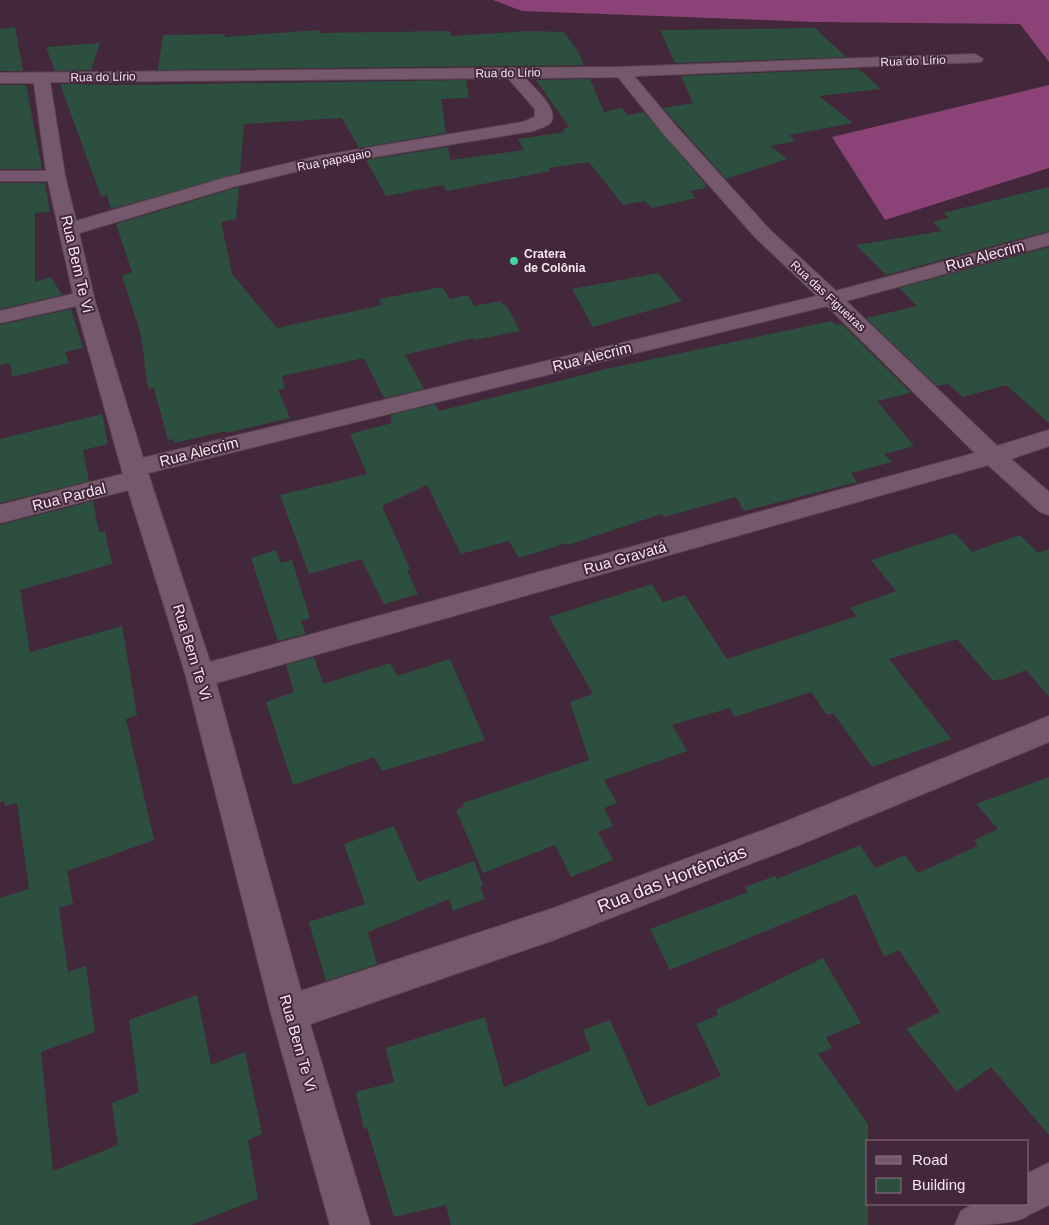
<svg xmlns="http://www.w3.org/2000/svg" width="1049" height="1225" font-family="Arial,sans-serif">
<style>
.forest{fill:#8b4277}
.building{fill:#2d4f40}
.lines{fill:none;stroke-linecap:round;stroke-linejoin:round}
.minor-casing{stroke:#5e4857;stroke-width:2}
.minor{fill:#76586c;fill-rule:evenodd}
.poi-dot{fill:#44d49f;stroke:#42283a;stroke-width:2}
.labels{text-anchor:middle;stroke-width:4;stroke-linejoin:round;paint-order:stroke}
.far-street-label{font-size:12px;fill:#f8e6f1;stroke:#42283a}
.far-poi-label{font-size:12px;font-weight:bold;fill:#f8e6f1;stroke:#42283a;text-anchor:start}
.street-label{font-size:15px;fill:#f8e6f1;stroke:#42283a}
.near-street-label{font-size:18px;fill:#f8e6f1;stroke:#42283a}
</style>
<rect width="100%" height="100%" fill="#42283a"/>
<g class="forest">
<polygon points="493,0 1049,0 1049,62 1020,24 814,22 522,11"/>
<polygon points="1049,85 1049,168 885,220 832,137"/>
</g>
<g class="building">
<polygon points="15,27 23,71 0,71 0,29"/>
<polygon points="815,28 846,57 675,63 660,30"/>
<polygon points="320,30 319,33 450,31 451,36 529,31 564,32 578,51 584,65 158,70 163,35 225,34 225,37"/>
<polygon points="100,43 91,70 55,71 46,47"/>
<polygon points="859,69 881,89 819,96 853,123 789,135 796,141 770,146 787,159 726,179 663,108 693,103 681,76"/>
<polygon points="590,79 604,112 622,108 628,115 644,112 706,185 704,186 706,188 690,191 696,198 652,208 645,201 623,205 589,162 549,168 550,171 447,191 443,185 386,196 366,160 448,147 450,160 524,150 518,139 565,132 563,129 569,127 536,80"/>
<polygon points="466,80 469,98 441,99 446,133 359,148 342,118 244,124 240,173 111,209 107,195 101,196 60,84 129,85"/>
<polygon points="0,85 26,85 42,169 0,169"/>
<polygon points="0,183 45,183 50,212 35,213 35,282 51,277 62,295 0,309"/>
<polygon points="239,187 236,219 221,222 232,274 277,328 382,305 379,299 442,287 450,299 468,295 474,306 500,301 503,305 506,305 520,331 475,340 474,338 405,355 424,389 384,398 364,358 282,376 285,388 278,390 290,418 227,433 226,431 174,443 173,439 168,440 154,388 148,389 141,335 122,276 132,272 116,224"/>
<polygon points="1049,187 1049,231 886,275 856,245 942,231 932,222 949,218 943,213"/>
<polygon points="1049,247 1049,423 1006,385 963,397 948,384 937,386 866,318 917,306 899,288"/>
<polygon points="658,273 682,301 593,327 572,289"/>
<polygon points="71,309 83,348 65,352 69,363 12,377 10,363 0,365 0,325"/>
<polygon points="832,321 836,325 842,324 911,393 877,401 914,446 884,454 892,462 851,473 857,482 744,511 736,497 664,517 662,514 568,545 567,543 519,558 509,541 461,554 427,485 382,506 410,569 407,570 418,594 384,604 361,559 309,574 280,495 367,474 350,434 392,423 390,415 435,404 439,411 606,369"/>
<polygon points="102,414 108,444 83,450 89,481 0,503 0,439"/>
<polygon points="93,501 99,532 105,531 112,564 20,590 30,652 122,626 137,715 126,719 154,840 67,871 73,904 59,908 68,972 86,966 95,1032 41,1052 53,1171 118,1145 112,1103 139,1092 129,1020 197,995 211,1065 245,1052 262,1134 248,1140 258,1199 191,1225 0,1225 0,898 29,889 17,803 5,806 4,801 0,802 0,525"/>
<polygon points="955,533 972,552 1020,535 1038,553 1049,549 1049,697 1026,670 1001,680 999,679 993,681 957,639 889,659 951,739 872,767 833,713 827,715 811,692 734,717 730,708 672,725 687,751 604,780 617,803 604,808 613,826 598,832 613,860 571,877 555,845 483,873 456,810 464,806 463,803 589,760 570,702 593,694 549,617 652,584 663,602 685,595 727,659 857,616 850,608 896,591 871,560"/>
<polygon points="276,550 281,563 292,560 310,618 301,621 306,634 278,641 251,558"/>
<polygon points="314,657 323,684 390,663 397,676 450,659 485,740 382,771 374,757 293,785 266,702 294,692 286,665"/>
<polygon points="1049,777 1049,1135 991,1067 957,1092 906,1029 940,1012 899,950 884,957 856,894 670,970 650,929 748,892 745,887 775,876 777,879 860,845 875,868 905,855 918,873 978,846 974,840 998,829 976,804"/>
<polygon points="394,826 418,882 474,861 483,885 480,887 485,899 453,911 449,899 368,932 377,964 326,981 309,922 365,904 344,844"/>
<polygon points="823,958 861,1023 826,1037 832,1048 818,1054 868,1124 868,1225 451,1225 446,1205 394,1217 367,1128 364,1129 356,1092 394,1082 386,1048 485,1017 504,1087 591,1050 583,1030 610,1020 648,1107 721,1076 696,1024 718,1015 716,1010"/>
</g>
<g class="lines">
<g class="minor-casing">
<g id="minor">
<path d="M 975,54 L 983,59 L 981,62 L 634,76 L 674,124 L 769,229 L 836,291 L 1049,233 L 1049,245 L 846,301 L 997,446 L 1049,430 L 1049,446 L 1011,459 L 1049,492 L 1049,515 L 1040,512 L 988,465 L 216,683 L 301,991 L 551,909 L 777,825 L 1049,716 L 1049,742 L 799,845 L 551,941 L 310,1024 L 370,1225 L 330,1225 L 271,1013 L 186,676 L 128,490 L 0,523 L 0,505 L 123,474 L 76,306 L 0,323 L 0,311 L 73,294 L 48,181 L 0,181 L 0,171 L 46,171 L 34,83 L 0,83 L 0,73 L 622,67 ZM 618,77 L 662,132 L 755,237 L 817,296 L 143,458 L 94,298 L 79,233 L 236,186 L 319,166 L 533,131 C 538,129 549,126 551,122 C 559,109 533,87 525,78 ZM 508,78 L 535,109 L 535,117 L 523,122 L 319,156 L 225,178 L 76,221 L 65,176 L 50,82 ZM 827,306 L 975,453 L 210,662 L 148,473 Z"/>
<path d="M 1049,1163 L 1049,1205 L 1028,1215 C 1020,1225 971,1225 955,1225 L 961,1211 L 973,1204 L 1028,1204 L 1028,1173 Z"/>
</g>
</g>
<use href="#minor" class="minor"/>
</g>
<circle class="poi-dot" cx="514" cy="261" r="5"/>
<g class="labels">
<g class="far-street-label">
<text transform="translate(913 61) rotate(-2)" y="4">Rua do Lírio</text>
<text transform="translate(508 73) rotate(-1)" y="4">Rua do Lírio</text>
<text transform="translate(103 77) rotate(-1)" y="4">Rua do Lírio</text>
<text transform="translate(334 160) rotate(-11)" y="4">Rua papagaio</text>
<text transform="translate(828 296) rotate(43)" y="4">Rua das Figueiras</text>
</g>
<g class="far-poi-label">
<text x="524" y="258">Cratera<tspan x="524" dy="14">de Colônia</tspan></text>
</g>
<g class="street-label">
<text transform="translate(985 256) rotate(-15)" y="5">Rua Alecrim</text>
<text transform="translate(77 264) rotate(77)" y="5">Rua Bem Te Vi</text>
<text transform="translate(592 357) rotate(-14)" y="5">Rua Alecrim</text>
<text transform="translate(199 452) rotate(-14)" y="5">Rua Alecrim</text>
<text transform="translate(69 497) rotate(-14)" y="5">Rua Pardal</text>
<text transform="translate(625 558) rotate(-16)" y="5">Rua Gravatá</text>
<text transform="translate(192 652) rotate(73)" y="5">Rua Bem Te Vi</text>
<text transform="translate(298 1043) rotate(74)" y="5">Rua Bem Te Vi</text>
</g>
<g class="near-street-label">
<text transform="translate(672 879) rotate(-21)" y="6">Rua das Hortências</text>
</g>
</g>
<rect x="866" y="1140" width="162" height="65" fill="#42283a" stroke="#8b7483"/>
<rect x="876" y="1156" width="25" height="8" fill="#76586c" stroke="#8b7483"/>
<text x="912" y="1165" font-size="15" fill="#f8e6f1">Road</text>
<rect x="876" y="1178" width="25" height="15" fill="#2d4f40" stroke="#8b7483"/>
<text x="912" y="1190" font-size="15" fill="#f8e6f1">Building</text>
</svg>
